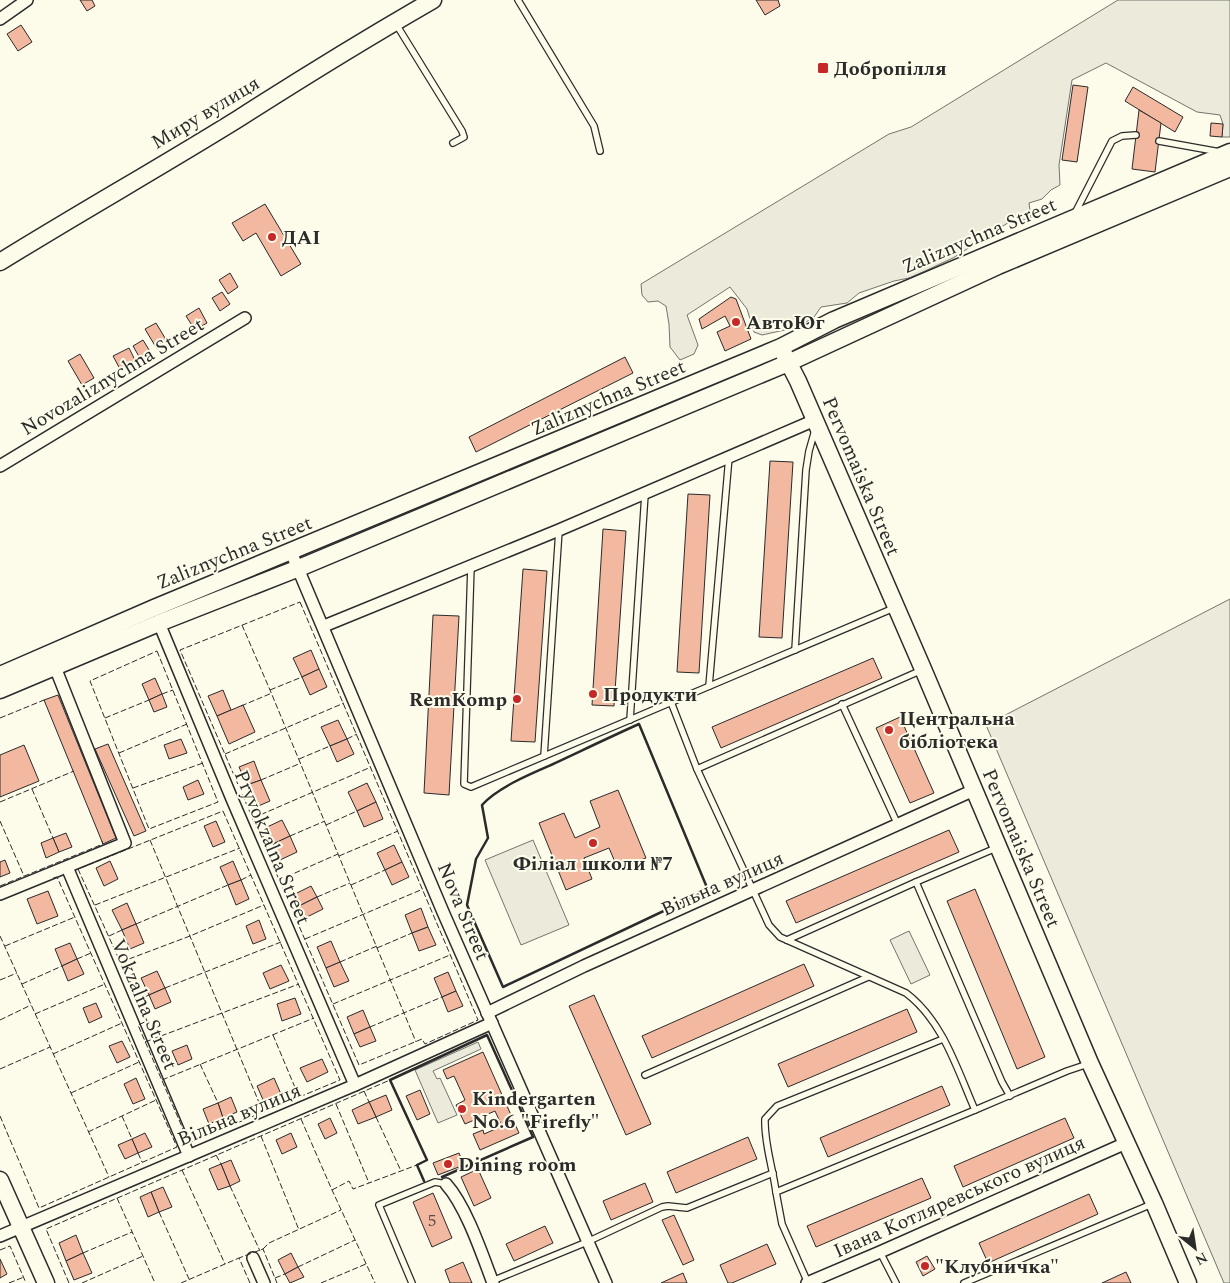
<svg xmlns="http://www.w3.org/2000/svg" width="1230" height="1283" font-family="Spectral,serif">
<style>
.green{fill:#ecebdb;stroke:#74746e}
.building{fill:#f2b8a0;stroke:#2b2b2b}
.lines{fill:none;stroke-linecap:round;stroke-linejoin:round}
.lane-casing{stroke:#2b2b2b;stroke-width:8}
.street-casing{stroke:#2b2b2b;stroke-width:14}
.secondary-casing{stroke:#2b2b2b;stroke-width:19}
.lane{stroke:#fdfbea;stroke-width:5.5}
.street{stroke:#fdfbea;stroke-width:11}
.secondary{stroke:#fdfbea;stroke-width:16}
.fence{stroke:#2b2b2b;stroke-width:1;stroke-dasharray:6 2.5;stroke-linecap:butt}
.wall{stroke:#2b2b2b;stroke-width:2.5}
.poi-dot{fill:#c62828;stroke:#fdfbea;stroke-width:2}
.labels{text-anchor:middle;stroke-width:4;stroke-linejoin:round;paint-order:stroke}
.number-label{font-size:18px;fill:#5d4e48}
.poi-label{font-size:20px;font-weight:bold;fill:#2b2b2b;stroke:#fdfbea;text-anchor:start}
.street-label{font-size:20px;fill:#2b2b2b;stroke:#fdfbea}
</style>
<rect width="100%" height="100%" fill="#fdfbea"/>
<g class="green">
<polygon points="1118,0 1230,0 1230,137 1222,137 1223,124 1220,115 1197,112 1106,63 1072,80 1059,165 1060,185 1051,190 1042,199 1029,203 1031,218 1023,220 1017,217 953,258 925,271 909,278 894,281 859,293 847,303 821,307 814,317 798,327 762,335 754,332 747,309 730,287 687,315 698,345 694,354 680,360 670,347 669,324 666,306 658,301 648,302 642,295 641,284 889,134 911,127"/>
<polygon points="1230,599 1230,1283 1224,1283 986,725"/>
<polygon points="533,840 569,925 521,945 485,860"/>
<polygon points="909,931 930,975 911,984 890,940"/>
<polygon points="478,1042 481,1049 433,1071 437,1079 440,1078 457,1115 438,1123 415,1070"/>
</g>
<g class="building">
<polygon points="80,0 92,0 95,6 87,11"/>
<polygon points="756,0 778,0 780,6 765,15"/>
<polygon points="21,25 32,42 18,51 7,34"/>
<polygon points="1073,85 1088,87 1077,162 1062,160"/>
<polygon points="1133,87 1183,117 1175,132 1125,101"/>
<polygon points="1139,110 1161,123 1155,172 1132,169"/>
<polygon points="1211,123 1223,124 1222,137 1210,136"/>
<polygon points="265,204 301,264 281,276 256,233 243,241 232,223"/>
<polygon points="230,273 238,287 228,294 219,280"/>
<polygon points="222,292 230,304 220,311 212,298"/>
<polygon points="731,297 736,299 751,339 725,351 717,332 730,326 725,316 702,329 699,319"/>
<polygon points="199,308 207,323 195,330 186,316"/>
<polygon points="156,323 168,343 157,349 145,329"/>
<polygon points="143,340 151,353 141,360 133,346"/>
<polygon points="129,348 135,360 120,369 113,356"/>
<polygon points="80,354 94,378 82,385 68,361"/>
<polygon points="625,357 633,373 476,452 469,437"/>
<polygon points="770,461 793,462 782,638 759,637"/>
<polygon points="688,494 710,495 699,673 677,672"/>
<polygon points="603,529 626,531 614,706 592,705"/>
<polygon points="523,569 547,571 535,742 511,741"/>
<polygon points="433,615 459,616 449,795 424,793"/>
<polygon points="311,650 319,669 302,677 293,658"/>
<polygon points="873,658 882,678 721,748 712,727"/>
<polygon points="319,669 327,687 310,695 302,677"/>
<polygon points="155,678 162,694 149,700 142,684"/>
<polygon points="223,690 231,710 217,716 208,696"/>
<polygon points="162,694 167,707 154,712 149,700"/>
<polygon points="58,695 116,838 103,844 44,700"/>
<polygon points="243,705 255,732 229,744 217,716"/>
<polygon points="900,717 934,793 910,803 876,728"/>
<polygon points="338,720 347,739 330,746 321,727"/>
<polygon points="181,739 187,753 169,759 164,745"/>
<polygon points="347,739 354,754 337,762 330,746"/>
<polygon points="108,744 146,831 134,836 95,749"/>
<polygon points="24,745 39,781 0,797 0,755"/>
<polygon points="254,761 261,780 247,785 239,767"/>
<polygon points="198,780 204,794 188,800 183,787"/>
<polygon points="261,780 270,801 256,807 247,785"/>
<polygon points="367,783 376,802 357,811 348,792"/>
<polygon points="618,790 646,858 618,869 609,848 584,858 592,879 566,890 539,823 564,813 575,838 600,827 590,801"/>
<polygon points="376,802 383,819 364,827 357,811"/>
<polygon points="282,820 290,836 273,844 265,828"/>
<polygon points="216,821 225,842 213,847 204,826"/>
<polygon points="949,830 959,852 796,923 786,901"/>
<polygon points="66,833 72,847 59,852 53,838"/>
<polygon points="290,836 297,852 280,860 273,844"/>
<polygon points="53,838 59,852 46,858 41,843"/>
<polygon points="394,845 402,862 385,870 377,853"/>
<polygon points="5,860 10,873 0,877 0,862"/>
<polygon points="110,861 118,879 104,886 96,868"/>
<polygon points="233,861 241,880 228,885 220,867"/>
<polygon points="402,862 409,877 392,885 385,870"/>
<polygon points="241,880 249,899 236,905 228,885"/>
<polygon points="311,886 317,897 299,906 293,895"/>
<polygon points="975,889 1045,1057 1017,1069 947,901"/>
<polygon points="48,891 58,916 37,924 27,899"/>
<polygon points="317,897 323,909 305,918 299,906"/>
<polygon points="127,903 136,924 122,930 112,910"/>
<polygon points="421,908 428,927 412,933 405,915"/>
<polygon points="259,920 266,939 253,944 246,926"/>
<polygon points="136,924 144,943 130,949 122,930"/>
<polygon points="428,927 436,945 419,951 412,933"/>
<polygon points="331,941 340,962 326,968 317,947"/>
<polygon points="70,943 77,959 62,966 55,949"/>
<polygon points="77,959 84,974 68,981 62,966"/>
<polygon points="340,962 349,981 334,987 326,968"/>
<polygon points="804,964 814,986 652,1058 642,1036"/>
<polygon points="281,965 289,981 270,989 263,973"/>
<polygon points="157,971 165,988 149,995 141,978"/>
<polygon points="448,972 456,991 442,997 434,978"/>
<polygon points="165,988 171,1002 155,1009 149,995"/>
<polygon points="456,991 463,1006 448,1012 442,997"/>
<polygon points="594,995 651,1124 626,1135 569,1006"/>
<polygon points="295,998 301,1014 282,1021 277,1004"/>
<polygon points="96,1003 102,1017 89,1023 83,1008"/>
<polygon points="907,1009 917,1032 788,1087 778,1064"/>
<polygon points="363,1010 370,1027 354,1034 347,1017"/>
<polygon points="370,1027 376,1041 360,1047 354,1034"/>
<polygon points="122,1041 130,1057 117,1063 109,1046"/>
<polygon points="187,1045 192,1059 178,1065 172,1051"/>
<polygon points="483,1052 519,1133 480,1150 473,1134 483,1130 484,1134 502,1126 495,1111 465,1124 456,1105 465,1100 454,1076 447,1079 443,1070"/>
<polygon points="322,1059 328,1072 307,1082 300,1068"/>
<polygon points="136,1078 145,1099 133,1104 124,1084"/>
<polygon points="274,1078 281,1094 264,1102 257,1086"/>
<polygon points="942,1086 950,1105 828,1157 820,1138"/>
<polygon points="420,1090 430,1114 417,1120 406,1096"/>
<polygon points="386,1095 392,1110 376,1117 369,1102"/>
<polygon points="231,1097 237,1112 223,1118 218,1103"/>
<polygon points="369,1102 376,1117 358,1124 352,1110"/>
<polygon points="218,1103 223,1118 209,1124 203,1109"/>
<polygon points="330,1118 337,1133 325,1139 318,1124"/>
<polygon points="1065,1118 1074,1138 963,1187 954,1166"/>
<polygon points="145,1133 152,1147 138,1153 132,1139"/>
<polygon points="291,1133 297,1147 282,1154 276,1140"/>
<polygon points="748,1137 757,1159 676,1193 667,1172"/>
<polygon points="132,1139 138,1153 125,1159 118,1145"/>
<polygon points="459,1153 464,1165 438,1175 433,1163"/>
<polygon points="231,1160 240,1181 230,1186 221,1164"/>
<polygon points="221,1164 230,1186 218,1190 209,1169"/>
<polygon points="478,1169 491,1198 474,1206 461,1177"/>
<polygon points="922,1178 931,1198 816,1247 807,1226"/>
<polygon points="645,1183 653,1202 611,1220 603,1201"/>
<polygon points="163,1187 172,1207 159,1212 151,1192"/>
<polygon points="151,1192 159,1212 148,1217 140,1197"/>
<polygon points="433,1193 452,1238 432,1247 413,1202"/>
<polygon points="1089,1194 1098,1214 988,1263 979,1243"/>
<polygon points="674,1215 694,1260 683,1265 662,1220"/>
<polygon points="545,1226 553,1243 514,1261 506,1244"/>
<polygon points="76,1235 83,1253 66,1261 59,1243"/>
<polygon points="767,1244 776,1264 732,1283 728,1283 720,1265"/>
<polygon points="83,1253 92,1273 74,1280 66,1261"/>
<polygon points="291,1253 298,1267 285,1274 278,1260"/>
<polygon points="927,1256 935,1269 923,1276 916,1262"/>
<polygon points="0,1259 7,1274 0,1278"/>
<polygon points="463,1262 472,1283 450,1283 445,1270"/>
<polygon points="298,1267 304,1277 290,1283 285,1274"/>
<polygon points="1126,1272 1131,1283 1102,1283"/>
<polygon points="683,1273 687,1283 661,1283"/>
</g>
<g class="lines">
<g class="lane-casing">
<g id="lane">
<polyline points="518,0 594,126 600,151"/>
<polyline points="396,24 462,131 464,137 453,143"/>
<polyline points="1159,141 1220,152"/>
<polyline points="1074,215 1112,141 1122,136 1136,135"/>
<polyline points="471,566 464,784 471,787 894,608"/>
<polyline points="795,650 806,470 809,451 815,430"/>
<polyline points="709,686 729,457"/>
<path d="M 671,702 L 697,769 L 769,925 L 780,937 L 906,993 C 943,1021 957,1069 975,1110 L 1067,1071 L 1088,1064"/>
<polyline points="842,704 898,825"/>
<polyline points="630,720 645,494"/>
<polyline points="544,756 559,530"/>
<polyline points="697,769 922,670"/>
<polyline points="996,848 916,882 1002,1082 1010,1096"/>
<polyline points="787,940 916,882"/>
<polyline points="645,1075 868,977"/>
<path d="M 776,1192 C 773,1168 764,1144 765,1119 L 777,1106 L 943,1039"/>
<polyline points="880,1252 896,1283"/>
<polyline points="492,1281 587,1242 662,1207 668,1206 687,1208 773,1173"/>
<polyline points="412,1283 379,1205 435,1182 446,1184"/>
<polyline points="808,1283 782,1224 776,1192 975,1110"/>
<polyline points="964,1283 1152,1204"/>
</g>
</g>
<g class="street-casing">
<g id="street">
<polyline points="0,19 27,0"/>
<polyline points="0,466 245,318"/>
<polyline points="291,552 443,912 606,1283"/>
<polyline points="159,623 232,799 355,1085"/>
<polyline points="324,626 559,530 815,420"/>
<polyline points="67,867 189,1156"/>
<polyline points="0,894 125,843 55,667"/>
<polyline points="487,1013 584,966 974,790"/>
<path d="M 446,1184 C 466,1206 482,1254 493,1283"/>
<polyline points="0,1236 355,1085 492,1023"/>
<polyline points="253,1258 264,1283"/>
<polyline points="807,1283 880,1252 1126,1143"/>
</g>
</g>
<g class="secondary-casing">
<g id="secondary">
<path d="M 0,262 C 79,213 159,168 238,119 C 302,78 367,38 433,0"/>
<polyline points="784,354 798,381 923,669 1090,1063 1154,1203 1188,1283"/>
<polyline points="0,675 154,608 781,347 834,320 1230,152"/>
<polyline points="0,690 159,623 299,568 788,363 998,266 1230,168"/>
<polyline points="0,1180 46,1283"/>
</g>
</g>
<use href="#lane" class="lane"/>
<use href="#street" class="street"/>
<use href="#secondary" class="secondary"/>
<g class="fence">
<polygon points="300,602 478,1020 425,1044 422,1039 359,1065 180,650"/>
<polyline points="242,625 270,690 416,1042"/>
<polygon points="157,651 218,802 149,829 90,681"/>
<polyline points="270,690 302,677"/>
<polyline points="162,694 173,690"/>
<polyline points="241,706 272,693"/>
<polyline points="0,718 44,700 45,703"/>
<polyline points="105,718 149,700"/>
<polyline points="347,739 357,734"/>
<polyline points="119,753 187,724"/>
<polyline points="225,754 344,703"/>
<polyline points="299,759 330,746"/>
<polyline points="261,780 301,763"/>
<polyline points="133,788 203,763"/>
<polyline points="32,789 53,838"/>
<polyline points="0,802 74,771"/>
<polygon points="223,811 340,1080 189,1143 138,1025 147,1021 78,869"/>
<polyline points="253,818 371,767"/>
<polyline points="0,821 24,876"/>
<polyline points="326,825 357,811"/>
<polyline points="290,836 325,821"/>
<polyline points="150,840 263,1112"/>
<polyline points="339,856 398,831"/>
<polyline points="241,880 251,875"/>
<polyline points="279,880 338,854"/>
<polyline points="351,885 385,870"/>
<polyline points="0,886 103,844 102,841"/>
<polyline points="317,897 350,883"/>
<polyline points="95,905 240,848"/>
<polyline points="136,924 228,885"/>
<polyline points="0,936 109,1177"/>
<polyline points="109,936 122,930"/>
<polyline points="305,939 423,889"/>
<polyline points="5,946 75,917"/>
<polyline points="377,948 412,933"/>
<polyline points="77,959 91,953"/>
<polyline points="121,962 190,936 264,905"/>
<polyline points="340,962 377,946"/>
<polyline points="0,980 17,973"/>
<polyline points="22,984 62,966"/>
<polyline points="165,988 281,942"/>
<polyline points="138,1000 149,995"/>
<polyline points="333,1004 450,955"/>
<polyline points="35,1014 105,984"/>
<polyline points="0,1020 31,1005"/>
<polyline points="370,1027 442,997"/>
<polyline points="273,1035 299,1097"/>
<polyline points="145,1042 299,984"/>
<polyline points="53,1054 122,1023"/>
<polyline points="200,1064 218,1103"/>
<polyline points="0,1069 50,1047"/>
<polyline points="162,1080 314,1018"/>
<polyline points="364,1091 369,1102"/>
<polyline points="71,1093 139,1062"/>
<polyline points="336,1104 369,1183"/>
<polyline points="0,1116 39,1208 177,1147 57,877 53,878"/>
<polyline points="122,1116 132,1139"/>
<polyline points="376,1117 401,1171"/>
<polyline points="301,1119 332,1190 375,1283"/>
<polyline points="88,1132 156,1100"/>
<polyline points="261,1136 299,1230"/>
<polyline points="138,1153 142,1162"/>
<polyline points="216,1155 221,1164"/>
<polyline points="182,1170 225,1264"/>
<polyline points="230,1186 260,1251"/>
<polyline points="332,1190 349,1181 353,1189 417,1165"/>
<polyline points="117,1198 155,1283"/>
<polyline points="159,1212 189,1279"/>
<polyline points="263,1249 269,1243 341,1210"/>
<polyline points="0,1250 10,1246 26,1283"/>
<polyline points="83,1253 132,1232"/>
<polyline points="298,1267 355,1240"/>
<polyline points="275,1278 285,1274"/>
<polyline points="9,1283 24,1277"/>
<polyline points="69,1283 46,1229 390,1080"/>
<polyline points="82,1283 143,1256"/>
<polyline points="181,1283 239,1258"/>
<polyline points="250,1283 239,1258 263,1249 277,1283"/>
<polyline points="321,1283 366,1264"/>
</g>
<g class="wall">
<path d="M 639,724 L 708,890 L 503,987 L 467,905 L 476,859 L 488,838 L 482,805 C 497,788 530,774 551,765 C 581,751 610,737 639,724 Z"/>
<polyline points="424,1181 417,1165 427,1160 390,1080 487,1035 533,1137 442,1177"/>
</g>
</g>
<g class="poi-dot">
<rect x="817" y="62" width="12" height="12" rx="2.5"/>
<circle cx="272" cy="237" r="5"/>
<circle cx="736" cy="322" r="5"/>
<circle cx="593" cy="694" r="5"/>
<circle cx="517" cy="699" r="5"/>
<circle cx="889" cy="730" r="5"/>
<circle cx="593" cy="843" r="5"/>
<circle cx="462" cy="1109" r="5"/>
<circle cx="448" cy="1164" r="5"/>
<circle cx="925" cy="1266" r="5"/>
</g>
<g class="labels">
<g class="number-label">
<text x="432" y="1226">5</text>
</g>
<g class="poi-label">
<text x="834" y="75">Добропілля</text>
<text x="282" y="244">ДАІ</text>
<text x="746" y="329">АвтоЮг</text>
<text x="603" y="701">Продукти</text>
<text x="507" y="706" text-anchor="end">RemKomp</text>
<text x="899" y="725">Центральна<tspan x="899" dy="23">бібліотека</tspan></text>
<text x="593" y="870" text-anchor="middle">Філіал школи №7</text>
<text x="472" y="1105">Kindergarten<tspan x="472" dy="23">No.6 "Firefly"</tspan></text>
<text x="458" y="1171">Dining room</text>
<text x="935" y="1273">"Клубничка"</text>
</g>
<g class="street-label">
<text transform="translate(205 112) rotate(-31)" y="7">Миру вулиця</text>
<text transform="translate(979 235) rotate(-23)" y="7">Zaliznychna Street</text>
<text transform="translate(112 376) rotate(-31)" y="7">Novozaliznychna Street</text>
<text transform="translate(608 397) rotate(-23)" y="7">Zaliznychna Street</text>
<text transform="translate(862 476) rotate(67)" y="7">Pervomaiska Street</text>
<text transform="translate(234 552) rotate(-22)" y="7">Zaliznychna Street</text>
<text transform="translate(273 847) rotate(67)" y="7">Pryvokzalna Street</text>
<text transform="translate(1022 848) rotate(67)" y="7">Pervomaiska Street</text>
<text transform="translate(722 883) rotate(-24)" y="7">Вільна вулиця</text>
<text transform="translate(464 911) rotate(67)" y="7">Nova Street</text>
<text transform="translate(145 1004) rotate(67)" y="7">Vokzalna Street</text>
<text transform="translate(239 1114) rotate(-23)" y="7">Вільна вулиця</text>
<text transform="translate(959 1196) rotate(-24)" y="7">Івана Котляревського вулиця</text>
</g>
</g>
<g transform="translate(1195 1248) rotate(150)" stroke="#fdfbea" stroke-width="4" paint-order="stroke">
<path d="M0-4L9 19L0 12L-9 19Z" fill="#2b2b2b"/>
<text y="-8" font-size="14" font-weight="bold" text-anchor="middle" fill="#2b2b2b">N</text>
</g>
</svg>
